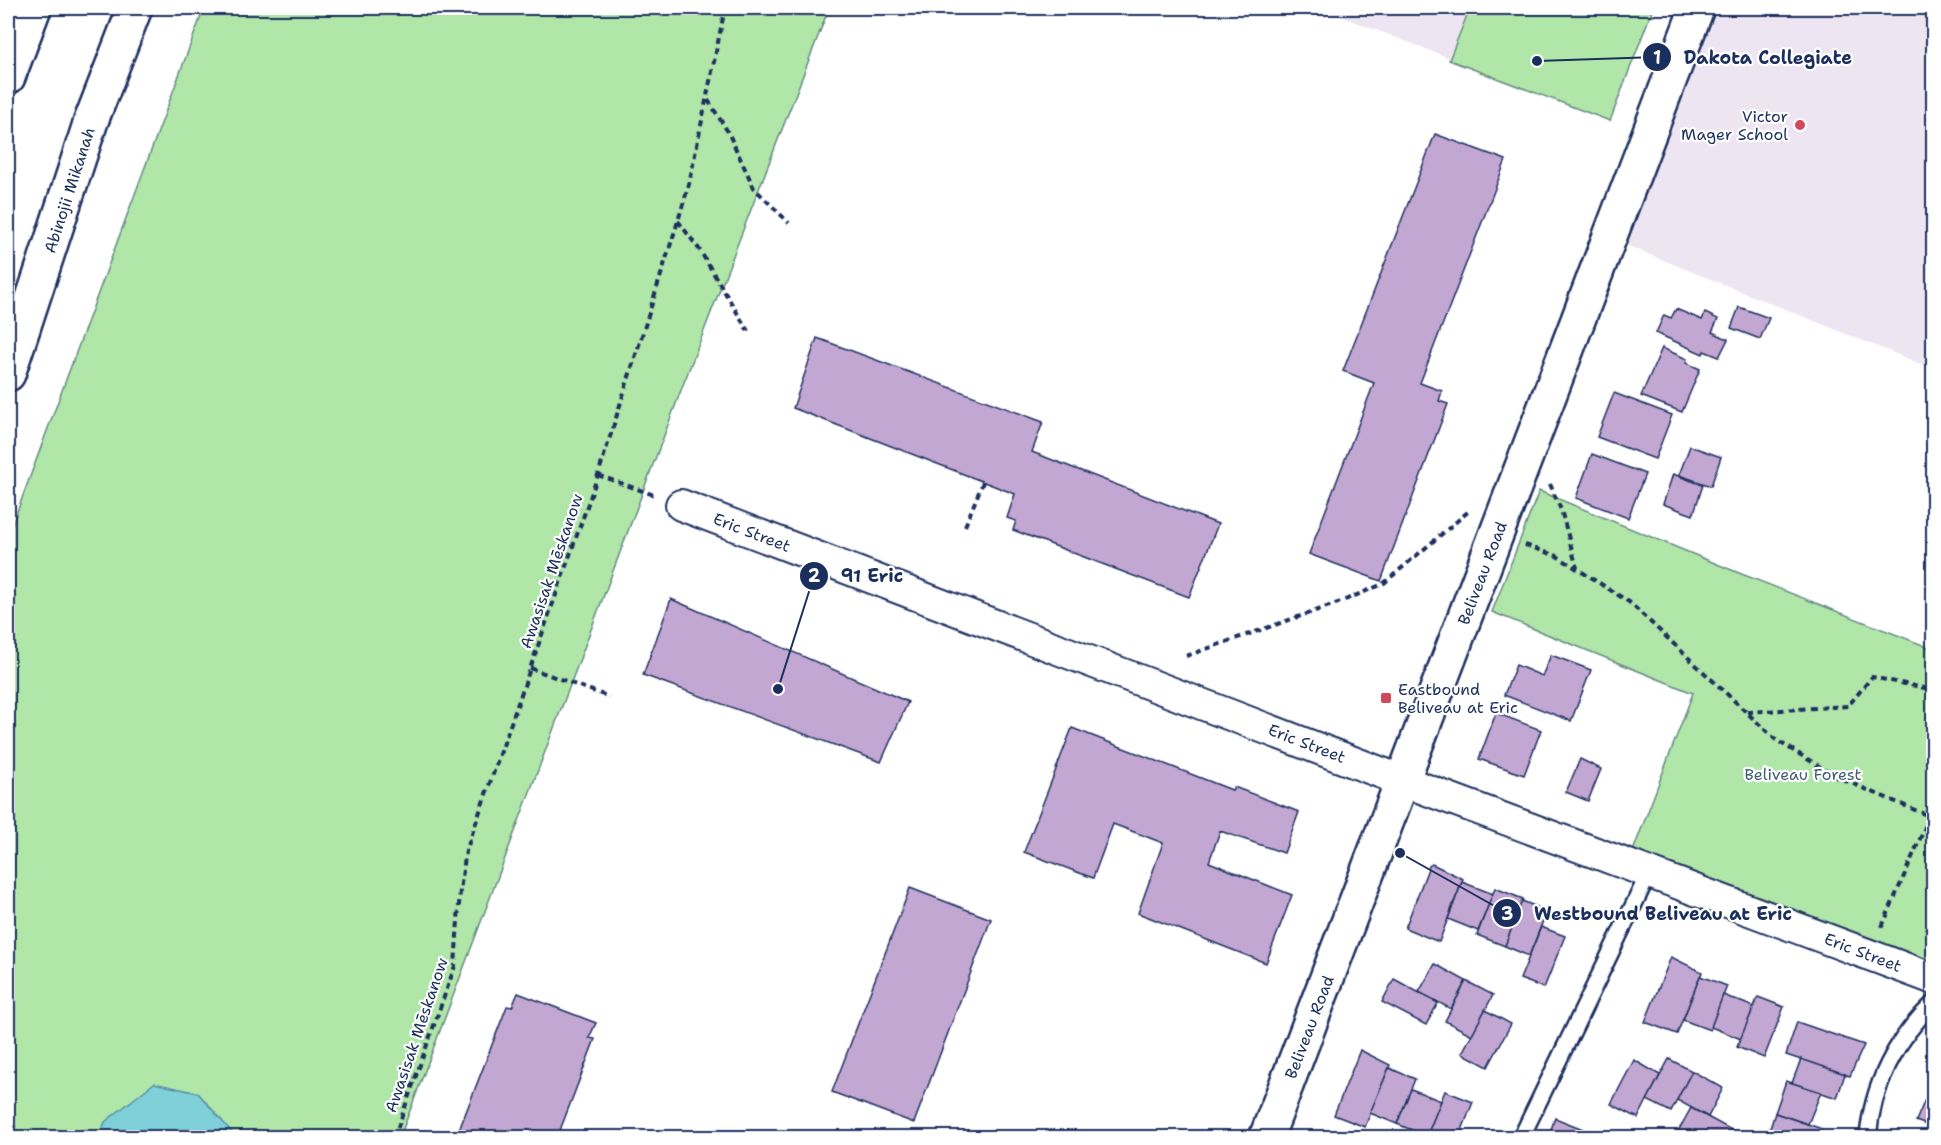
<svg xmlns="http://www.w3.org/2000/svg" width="1941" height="1145" font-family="'Shantell Sans',sans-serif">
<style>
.built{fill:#ede5f2}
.green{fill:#b1e6a9;stroke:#668a84;stroke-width:1.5}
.water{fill:#7fd0d8;stroke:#5790a7;stroke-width:1.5}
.building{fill:#c3a7d3;stroke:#1b2f5e;stroke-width:1.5}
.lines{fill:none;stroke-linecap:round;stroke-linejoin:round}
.service-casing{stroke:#1b2f5e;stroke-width:20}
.minor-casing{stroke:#1b2f5e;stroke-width:34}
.tertiary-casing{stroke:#1b2f5e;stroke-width:38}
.primary-casing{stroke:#1b2f5e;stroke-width:38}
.path{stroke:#1b2f5e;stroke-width:4;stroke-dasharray:6 4.5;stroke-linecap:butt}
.service{stroke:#fff;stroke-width:15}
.minor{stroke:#fff;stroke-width:30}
.tertiary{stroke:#fff;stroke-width:33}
.primary{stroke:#fff;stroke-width:33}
.poi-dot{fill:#d1495b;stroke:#fff;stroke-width:2}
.labels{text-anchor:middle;stroke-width:4.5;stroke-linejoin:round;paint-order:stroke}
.poi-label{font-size:16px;fill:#1b2f5e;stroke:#fff;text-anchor:end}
.street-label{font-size:16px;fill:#1b2f5e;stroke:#fff}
.park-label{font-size:16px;fill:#405d71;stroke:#fff}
.leader{fill:none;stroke:#1b2f5e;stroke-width:2}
.callout-dot{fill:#1b2f5e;stroke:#fff;stroke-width:2}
.mark-label{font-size:18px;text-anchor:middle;font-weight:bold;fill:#fff}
.callout-label{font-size:18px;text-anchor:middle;font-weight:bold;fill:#1b2f5e;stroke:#fff;stroke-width:4.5;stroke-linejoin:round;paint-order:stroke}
</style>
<rect width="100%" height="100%" fill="#fff"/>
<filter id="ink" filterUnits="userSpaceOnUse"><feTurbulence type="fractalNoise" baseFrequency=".0167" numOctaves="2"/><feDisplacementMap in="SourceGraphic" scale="12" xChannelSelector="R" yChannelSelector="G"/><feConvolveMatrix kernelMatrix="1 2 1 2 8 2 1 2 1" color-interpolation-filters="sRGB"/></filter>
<g filter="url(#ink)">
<g class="built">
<polygon points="1319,8 1637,8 1595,114"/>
<polygon points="1711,8 1933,8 1933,369 1621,243"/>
</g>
<g class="green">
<polygon points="204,8 829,8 683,385 400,1137 8,1137 8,536"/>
<polygon points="1470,8 1653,8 1610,121 1449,60"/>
<polygon points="1539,491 1739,573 1933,649 1933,967 1633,851 1693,693 1492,612"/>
</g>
<polygon class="water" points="154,1083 198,1093 236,1137 99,1137 105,1122"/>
<g class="building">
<polygon points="1435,134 1506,160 1420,383 1442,391 1439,401 1448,404 1381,581 1309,554 1374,383 1343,371"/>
<polygon points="1739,307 1769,318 1760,339 1731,328"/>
<polygon points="1676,309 1702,320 1705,313 1718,319 1712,332 1728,339 1719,357 1704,351 1703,354 1656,333 1664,315 1671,318"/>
<polygon points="817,338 1043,422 1032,452 1218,524 1189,597 1013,530 1016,521 1007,518 1015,494 793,408"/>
<polygon points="1662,348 1687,359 1686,363 1700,369 1682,412 1641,396"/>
<polygon points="1614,393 1672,415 1655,459 1597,437"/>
<polygon points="1690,446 1721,457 1711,486 1679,475"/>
<polygon points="1592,454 1645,474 1628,518 1576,498"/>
<polygon points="1673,474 1703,485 1693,515 1663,504"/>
<polygon points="671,599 908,702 881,762 643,675"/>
<polygon points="1551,655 1591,670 1571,721 1504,695 1516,665 1542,676"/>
<polygon points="1496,713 1541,730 1524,775 1479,759"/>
<polygon points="1072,728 1232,790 1234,787 1299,812 1284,853 1220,831 1209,862 1292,895 1266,963 1138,913 1163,843 1113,824 1093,878 1024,852"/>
<polygon points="1580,759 1601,769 1588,801 1566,792"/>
<polygon points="1432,864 1463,879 1439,942 1405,928 1429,866"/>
<polygon points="1462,882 1493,894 1478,931 1448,919"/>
<polygon points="910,888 991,919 914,1123 832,1092"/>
<polygon points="1495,888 1523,899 1505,946 1477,935"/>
<polygon points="1522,901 1547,911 1529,956 1505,946"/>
<polygon points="1541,927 1565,936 1544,988 1520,979"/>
<polygon points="1671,957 1702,972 1677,1034 1645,1022"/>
<polygon points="1435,964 1466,981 1451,1009 1419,992"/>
<polygon points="1700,976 1727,986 1710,1030 1683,1020"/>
<polygon points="1394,979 1438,1003 1426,1025 1382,1002"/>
<polygon points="1466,981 1493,995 1472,1035 1445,1021"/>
<polygon points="518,993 596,1023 589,1038 595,1039 557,1138 456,1138 507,1006 512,1007"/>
<polygon points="1723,995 1754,1007 1741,1039 1711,1027"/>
<polygon points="1758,997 1784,1007 1764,1058 1737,1047"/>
<polygon points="1485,1010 1511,1024 1488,1067 1462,1053"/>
<polygon points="1797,1022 1864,1045 1850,1076 1786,1055"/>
<polygon points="1360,1050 1390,1065 1365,1127 1334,1115"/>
<polygon points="1669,1059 1692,1071 1671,1112 1647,1100"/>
<polygon points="1801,1059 1845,1074 1837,1098 1792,1083"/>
<polygon points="1634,1060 1660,1075 1638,1118 1611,1104"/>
<polygon points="1389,1068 1415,1079 1397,1124 1370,1113"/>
<polygon points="1692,1071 1723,1088 1708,1117 1677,1100"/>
<polygon points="1934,1078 1934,1128 1916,1121"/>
<polygon points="1786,1081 1821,1092 1808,1124 1775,1113"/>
<polygon points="1411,1089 1441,1101 1427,1136 1397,1124"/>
<polygon points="1445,1091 1473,1102 1459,1138 1426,1138"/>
<polygon points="1691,1108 1737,1133 1735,1138 1680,1138 1676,1135"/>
<polygon points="1775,1113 1822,1129 1819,1138 1767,1138"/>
<polygon points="1555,1118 1606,1138 1548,1138"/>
</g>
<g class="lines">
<g class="service-casing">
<g id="service">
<polyline points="1521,1138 1650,871"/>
<path d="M 1868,1138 C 1872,1086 1896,1038 1934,1003"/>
</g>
</g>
<g class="minor-casing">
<polyline id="minor" points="681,505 1403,781 1934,979"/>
</g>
<g class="tertiary-casing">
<polyline id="tertiary" points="1266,1138 1697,8"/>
</g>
<g class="primary-casing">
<g id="primary">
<polyline points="8,77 34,8"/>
<polyline points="8,374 91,121 135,8"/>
</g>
</g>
<g class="path">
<polyline points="708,100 728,132 754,188 789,223"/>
<polyline points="678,221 699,249 748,331"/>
<polyline points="598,475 654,495"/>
<polyline points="1550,484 1561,510 1577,568"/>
<polyline points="965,526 983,482"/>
<polyline points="1525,545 1557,556 1629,602 1776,740 1837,777 1934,818"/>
<polyline points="1186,656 1338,603 1383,584 1470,510"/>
<polyline points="530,668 609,697"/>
<polyline points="1747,712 1848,706 1872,677 1934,690"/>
<polyline points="1882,927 1929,818"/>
<polyline points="394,1138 455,966 460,890 466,851 598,475 678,221 689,184 725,8"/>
</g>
<use href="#service" class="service"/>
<use href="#minor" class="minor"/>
<use href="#tertiary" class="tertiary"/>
<use href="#primary" class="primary"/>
</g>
</g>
<g class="poi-dot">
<circle cx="1800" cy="125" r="6"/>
<rect x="1380" y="692" width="12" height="12" rx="3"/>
</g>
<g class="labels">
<g class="poi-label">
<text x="1788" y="122">Victor<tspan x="1788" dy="18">Mager School</tspan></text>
<text x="1398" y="695" text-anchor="start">Eastbound<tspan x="1398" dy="18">Beliveau at Eric</tspan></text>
</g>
<g class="street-label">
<text transform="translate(69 190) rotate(-72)" y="6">Abinojii Mikanah</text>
<text transform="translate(752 532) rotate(21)" y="6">Eric Street</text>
<text transform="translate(551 571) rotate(-71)" y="6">Awasisak Mēskanow</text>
<text transform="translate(1482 573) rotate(-69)" y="6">Beliveau Road</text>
<text transform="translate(1307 743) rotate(21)" y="6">Eric Street</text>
<text transform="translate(1863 952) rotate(21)" y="6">Eric Street</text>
<text transform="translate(1309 1027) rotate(-69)" y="6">Beliveau Road</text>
<text transform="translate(416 1035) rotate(-71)" y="6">Awasisak Mēskanow</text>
</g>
<g class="park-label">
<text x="1803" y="780">Beliveau Forest</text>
</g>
</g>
<path class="leader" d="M1537 61L1657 57M778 689L814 576M1400 853L1507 913"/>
<g class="callout-dot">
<circle cx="1537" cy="61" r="6"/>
<circle cx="778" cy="689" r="6"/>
<circle cx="1400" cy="853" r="6"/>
<circle cx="1657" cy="57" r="15"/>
<circle cx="814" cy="576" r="15"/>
<circle cx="1507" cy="913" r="15"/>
</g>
<g class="mark-label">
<text x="1657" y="64">1</text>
<text x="814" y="582">2</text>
<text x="1507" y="920">3</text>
</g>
<g class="callout-label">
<text x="1768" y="64">Dakota Collegiate</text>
<text x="872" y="582">91 Eric</text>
<text x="1663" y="920">Westbound Beliveau at Eric</text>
</g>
<rect width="1941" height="1145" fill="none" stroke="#fff" stroke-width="30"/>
<rect x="15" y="15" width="1911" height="1115" fill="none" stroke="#1b2f5e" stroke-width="2" filter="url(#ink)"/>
</svg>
